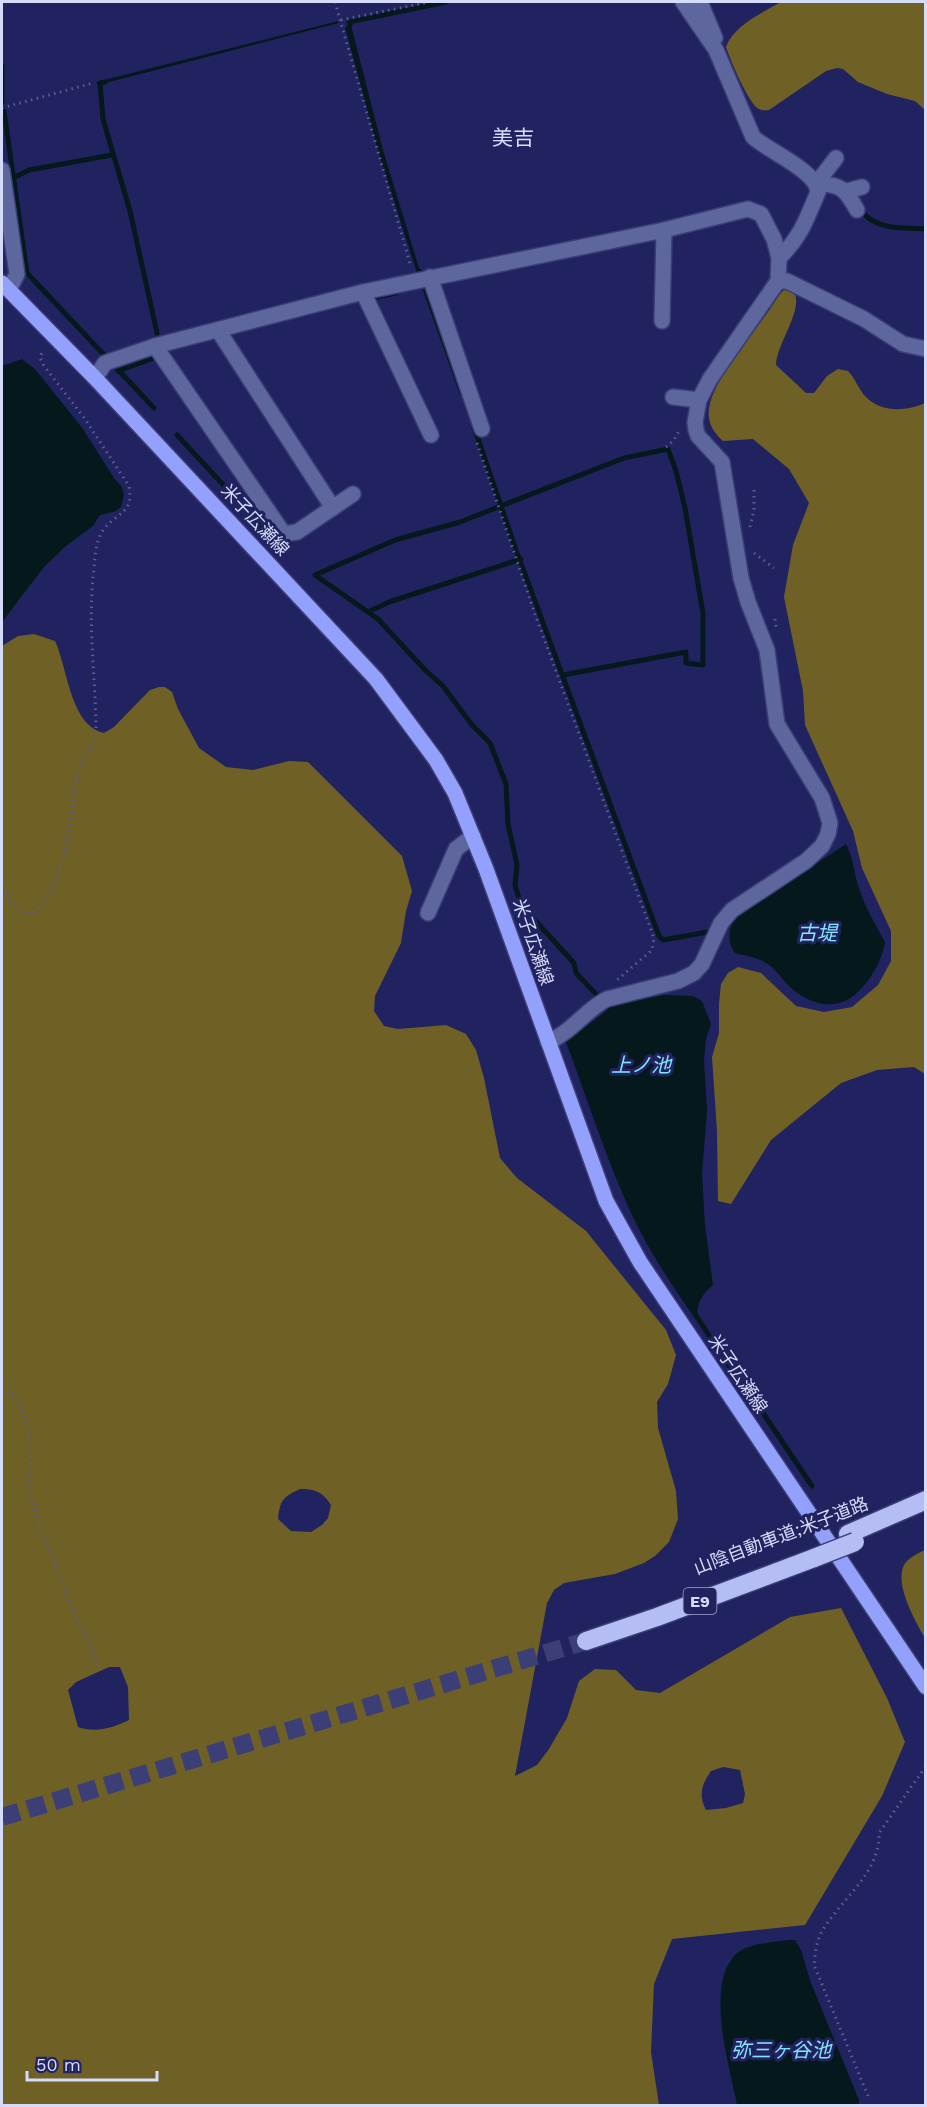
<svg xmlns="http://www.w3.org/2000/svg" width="927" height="2107" font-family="'Work Sans','Noto Sans JP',sans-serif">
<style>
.forest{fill:#6f6126;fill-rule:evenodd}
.water{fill:#05181c}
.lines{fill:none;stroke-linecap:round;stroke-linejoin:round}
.stream{stroke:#05181c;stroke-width:5}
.highway-tunnel{stroke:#3c3f77;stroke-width:18;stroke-dasharray:18 9;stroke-linecap:butt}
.minor-casing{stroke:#3a3d76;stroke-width:18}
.major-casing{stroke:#3a3d76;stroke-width:18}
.highway-casing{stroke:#3a3d76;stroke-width:21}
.path{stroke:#5a5e91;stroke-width:3;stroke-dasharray:1.5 4.5;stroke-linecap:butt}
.minor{stroke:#5e669e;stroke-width:15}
.major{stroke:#94a1fc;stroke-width:15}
.highway{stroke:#b4bef5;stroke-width:18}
.highway-bridge-casing{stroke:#3a3d76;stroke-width:21;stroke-linecap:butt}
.highway-bridge{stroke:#b4bef5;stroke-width:18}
.labels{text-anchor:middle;stroke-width:6;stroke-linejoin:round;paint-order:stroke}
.shield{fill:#212360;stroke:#9fa4cc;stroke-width:1.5}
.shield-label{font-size:16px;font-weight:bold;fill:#d5dcfa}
.street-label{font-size:18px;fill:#d5dcfa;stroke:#212360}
.water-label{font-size:20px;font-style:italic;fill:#82e4fd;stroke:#212360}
.quarter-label{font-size:21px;fill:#d6dcfb;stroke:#212360}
</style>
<rect width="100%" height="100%" fill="#212360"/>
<g class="forest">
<path d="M 781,2 L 925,2 L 925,110 L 915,101 L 887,94 L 858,82 L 843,69 L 837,68 L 826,71 L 769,110 C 765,110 763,111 759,109 C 749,105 730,59 726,47 C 734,25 762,13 781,2 Z"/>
<path d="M 784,290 L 794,292 C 804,309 776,345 776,365 L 806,393 L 814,393 L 827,376 L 838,369 L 848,371 C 856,379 859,391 867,398 C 882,413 908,411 925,403 L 925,1074 L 914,1067 L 877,1070 L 841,1083 L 771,1140 L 731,1204 L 718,1201 L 717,1131 L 712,1057 L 719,1033 L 719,1004 L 721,984 L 728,973 L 738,967 L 761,973 L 796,1006 L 824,1012 L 852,1007 L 878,985 L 891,961 L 891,931 L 862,868 L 853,831 L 805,725 L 803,691 L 784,597 L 793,545 L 809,503 L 789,469 L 753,439 L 723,441 C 713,432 707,422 709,408 C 713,381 749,339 765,316 C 772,308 776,297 784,290 Z"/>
<path d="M 34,634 L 55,641 C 68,669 70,725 104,733 L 114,727 L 150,690 L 159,687 L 165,687 L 172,692 L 178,709 L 199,748 L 226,767 L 253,770 L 289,761 L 308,762 L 402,856 L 412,891 L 406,911 L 401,943 L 375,996 L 374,1011 L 384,1026 L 398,1029 L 446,1025 L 466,1034 L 476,1050 L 484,1078 L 500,1158 L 517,1178 L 586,1231 L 666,1330 L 676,1355 L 668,1384 L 657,1402 L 658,1428 L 676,1491 L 678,1519 L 669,1542 L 655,1556 L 644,1563 L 615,1574 L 564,1583 L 554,1590 L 547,1603 L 515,1776 L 537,1765 L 549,1749 L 567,1718 L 579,1681 L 595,1669 L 616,1670 L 636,1690 L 660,1693 L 790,1617 L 841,1608 L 887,1698 L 905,1742 L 882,1796 L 805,1925 L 672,1939 L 654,1984 L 651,2052 L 659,2105 L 2,2105 L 2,646 L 18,636 ZM 300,1489 C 315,1489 323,1492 331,1505 L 328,1518 L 322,1525 L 311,1532 L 291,1531 L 278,1519 C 280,1500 283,1497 300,1489 ZM 109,1667 L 120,1667 L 128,1687 L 129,1720 C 113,1728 95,1733 78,1727 L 68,1690 L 76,1682 ZM 723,1767 L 740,1770 L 745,1794 L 743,1803 L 726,1808 L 706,1810 C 698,1795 702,1784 711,1771 Z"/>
<path d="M 925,1550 L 925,1638 C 915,1621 896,1587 903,1567 C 907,1558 917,1554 925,1550 Z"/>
</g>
<g class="water">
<polygon points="338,21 339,23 98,85 96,82"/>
<polygon points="347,21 350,21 383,150 419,268 423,271 417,273 378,151 345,27 348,26"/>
<polygon points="22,359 35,369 83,429 114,478 122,487 124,495 121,507 116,511 100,515 93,526 66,546 44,567 2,622 2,366"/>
<path d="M 846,844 C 854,858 854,876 860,891 C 866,909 876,925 885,942 C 882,960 872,978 859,991 C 838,1013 809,1005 789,986 C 782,979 775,968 766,963 C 757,957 745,956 735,953 C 727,943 728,926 736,917 Z"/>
<path d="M 664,995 L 693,996 L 702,1001 L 711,1024 L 706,1039 L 704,1060 L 707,1111 L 702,1174 L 705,1225 L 713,1285 C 703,1293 695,1305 698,1318 L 696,1320 C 669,1281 642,1241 624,1197 C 602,1146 585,1093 566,1042 L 610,1008 L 618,1004 Z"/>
<path d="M 789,1940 L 795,1940 L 801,1950 L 811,1983 L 859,2100 L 859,2105 L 737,2105 C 730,2068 702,1978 740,1951 C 752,1943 774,1942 789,1940 Z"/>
</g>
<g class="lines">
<g class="stream">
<polyline points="350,25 349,22 446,2"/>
<polyline points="2,66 2,102"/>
<polyline points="105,82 100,83 103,119 130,211 157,333"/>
<polyline points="4,111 27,273 154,408"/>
<polyline points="15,177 29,170 112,155"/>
<path d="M 862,212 C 879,231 903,227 926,229"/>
<polyline points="424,286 462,393"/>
<polyline points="373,298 396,293"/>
<polyline points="118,371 154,358"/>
<polyline points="474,427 516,550 659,936 663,940 708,932"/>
<polyline points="177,435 267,532"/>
<polyline points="368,612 389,602 521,559"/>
<polyline points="563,675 686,652 686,663 703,665 703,613 685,508 676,471 668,449 624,458 460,522 395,540 315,575 378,619 425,670 443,686 472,725 490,743 506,784 508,824 517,865 515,885 521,905 574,963 576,973 614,1013"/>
<polyline points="695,1314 744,1389 759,1407 812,1486"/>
</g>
<polyline class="highway-tunnel" points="2,1817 586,1641"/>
<g class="minor-casing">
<g id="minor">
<path d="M 683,2 L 716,50 L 753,137 C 768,151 817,171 818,192 C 806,220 801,237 779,258"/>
<polyline points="700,2 715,38"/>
<polyline points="2,170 17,274 9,290"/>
<path d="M 816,184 C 841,183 846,190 857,210"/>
<polyline points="816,184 836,158"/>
<polyline points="847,191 862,187"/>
<polyline points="430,277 482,429"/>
<polyline points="778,281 787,281 864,319 903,344 926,349"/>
<polyline points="363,292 431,435"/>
<polyline points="662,321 664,230"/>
<polyline points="218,330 333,508"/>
<polyline points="155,346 284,534 297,532 353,494"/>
<path d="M 95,378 L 105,363 L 155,346 L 363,292 L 664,230 L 748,209 L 761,214 L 774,239 L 779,258 L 778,281 L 710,379 L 699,400 L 695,422 L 696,430 L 698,436 L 722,462 L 741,578 L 748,602 L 767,650 L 777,724 L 822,798 L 830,823 L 828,834 L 822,846 L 806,861 L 732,910 L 721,923 L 702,964 L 694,973 L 678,981 L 607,999 C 585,1010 572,1032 548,1042"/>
<polyline points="673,397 699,400"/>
<polyline points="428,913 456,849 473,836"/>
</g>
</g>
<g class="major-casing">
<polyline id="major" points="2,283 95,378 376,679 436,760 455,793 486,869 606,1201 640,1262 926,1687"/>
</g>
<g class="highway-casing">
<g id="highway">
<polyline points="848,1534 926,1500"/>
<polyline points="586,1641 657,1617 814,1558"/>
</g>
</g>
<g class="path">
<polyline points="335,2 411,267"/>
<polyline points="341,20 429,2"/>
<polyline points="2,108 93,83"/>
<polyline points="477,443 535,614 654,938 652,950 617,980"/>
<polyline points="666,447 674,440 680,429"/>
<polyline points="750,527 754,510 754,488"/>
<polyline points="754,553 774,568"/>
<polyline points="775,619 776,627"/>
<path d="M 2,890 L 17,908 L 25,913 L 35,912 C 69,881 68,816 78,774 C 81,762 96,744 96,733 C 96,681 88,630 93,578 C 95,563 94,542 104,529 C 117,512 134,514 129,486 L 85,419 L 44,366 L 40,358 L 43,349"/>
<polyline points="2,1389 12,1394 17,1399 28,1426 31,1453 29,1487 41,1530 74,1612 88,1640 100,1669"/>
<path d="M 868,2096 L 814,1965 C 815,1955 816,1943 821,1933 C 839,1900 880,1875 879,1833 L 926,1766"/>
</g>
<use href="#minor" class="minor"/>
<use href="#major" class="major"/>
<use href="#highway" class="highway"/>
<g class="highway-bridge-casing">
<polyline id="highway-bridge" points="814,1558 855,1542"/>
</g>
<use href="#highway-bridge" class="highway-bridge"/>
</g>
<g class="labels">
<rect class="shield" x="683.5" y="1588" width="33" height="26" rx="4.5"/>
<g class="shield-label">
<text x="700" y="1607">E9</text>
</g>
<g class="street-label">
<text transform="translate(255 520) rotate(47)" y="6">米子広瀬線</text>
<text transform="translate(533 942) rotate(71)" y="6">米子広瀬線</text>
<text transform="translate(738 1374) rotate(56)" y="6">米子広瀬線</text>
<text transform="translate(781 1536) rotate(-21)" y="6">山陰自動車道;米子道路</text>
</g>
<g class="water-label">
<text x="817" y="940">古堤</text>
<text x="641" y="1072">上ノ池</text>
<text x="781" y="2057">弥三ヶ谷池</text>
</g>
<g class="quarter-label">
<text x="513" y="145">美吉</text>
</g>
</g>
<rect width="927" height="2107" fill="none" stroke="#d5dcfa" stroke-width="6"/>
<path d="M27 2071v9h130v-9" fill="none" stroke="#d5dcfa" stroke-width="3"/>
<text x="36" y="2071" font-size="18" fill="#d5dcfa" stroke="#212360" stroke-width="4.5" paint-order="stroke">50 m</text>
</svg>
